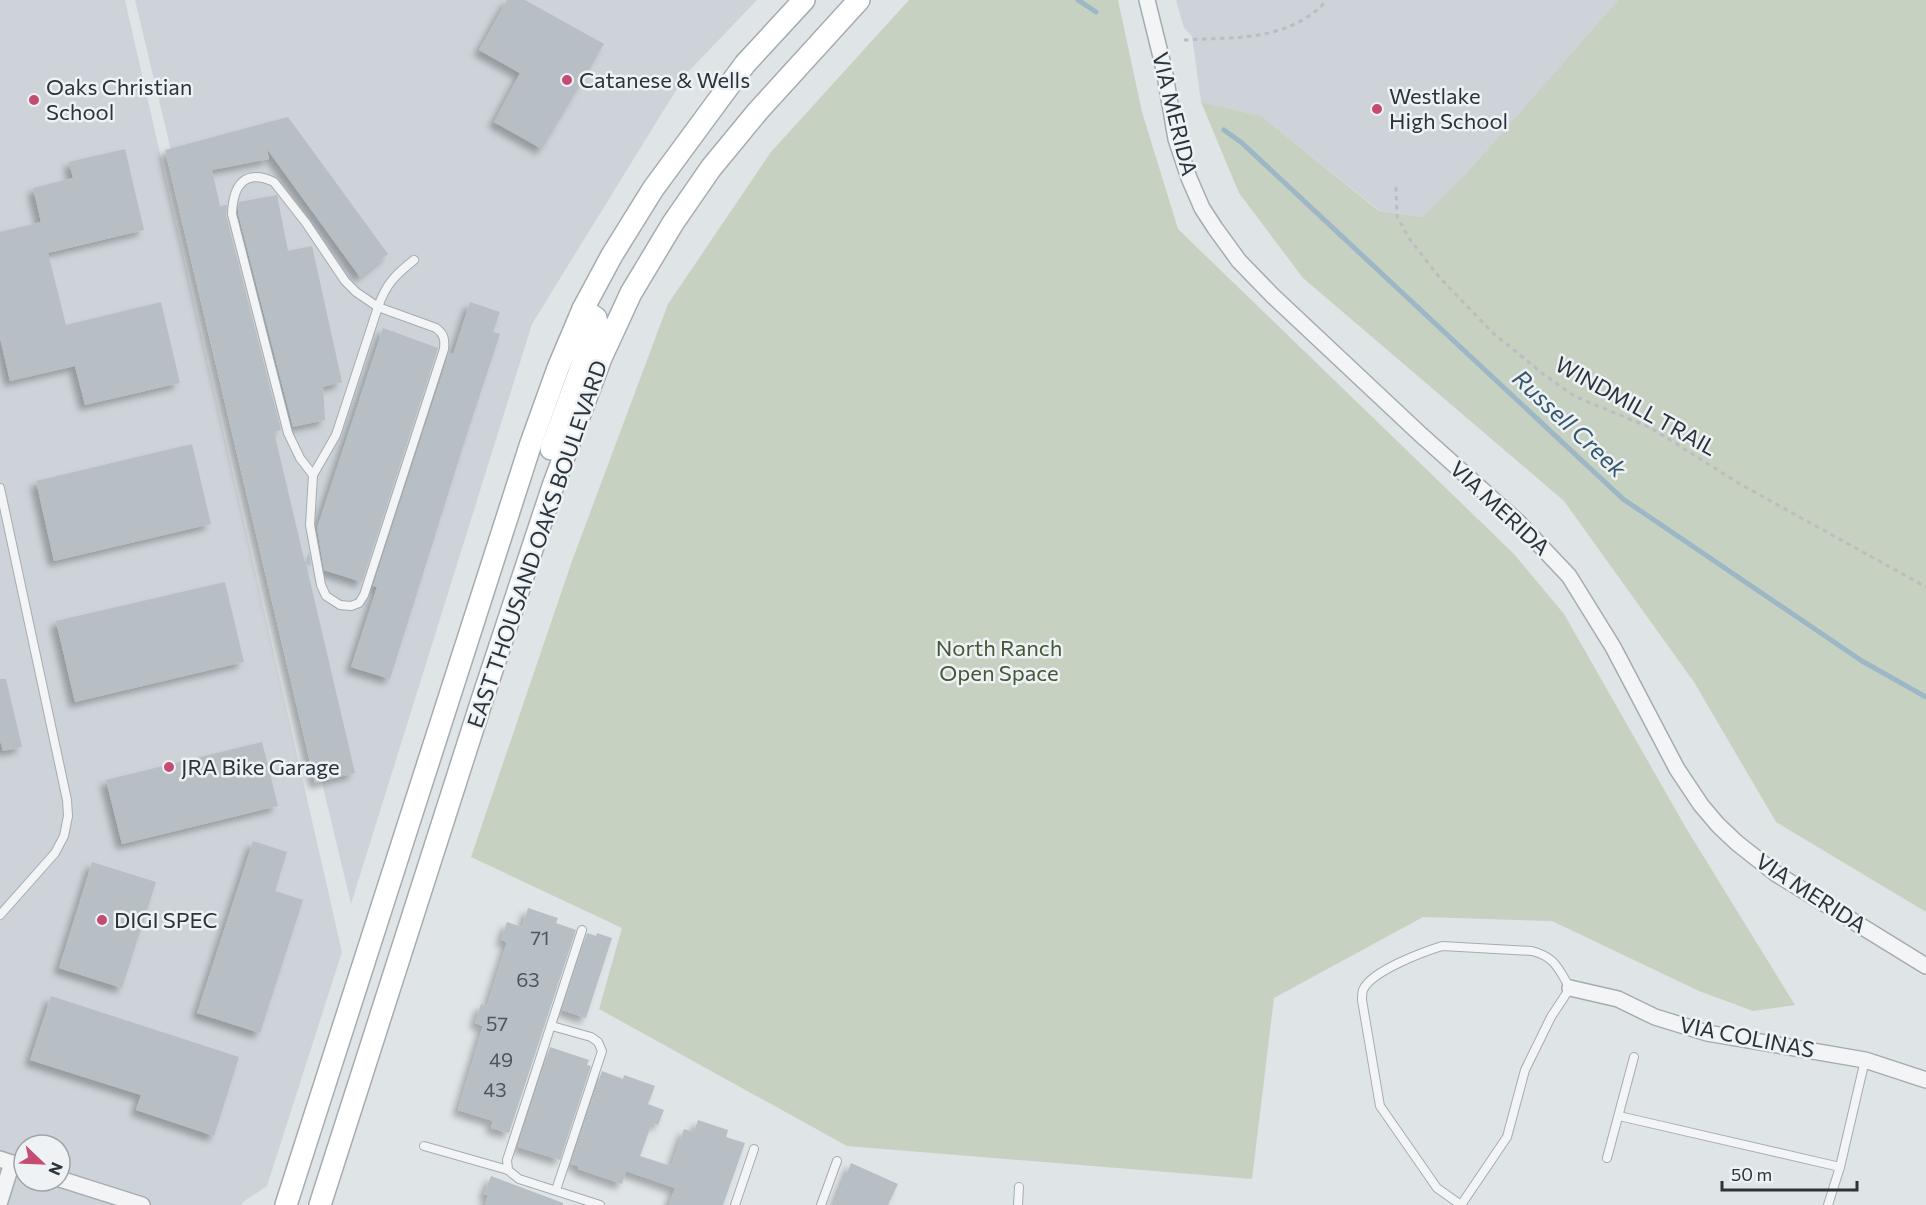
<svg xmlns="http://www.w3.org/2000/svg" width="1926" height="1205" font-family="Commissioner,sans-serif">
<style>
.built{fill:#cdd3d9;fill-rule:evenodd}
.green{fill:#c7d1c1}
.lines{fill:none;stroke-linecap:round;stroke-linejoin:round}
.stream{stroke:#9cb7c5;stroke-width:5}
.building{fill:#b7bec4;filter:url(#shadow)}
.lane-casing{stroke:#a5acb1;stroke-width:10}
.street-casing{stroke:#a5acb1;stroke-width:18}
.secondary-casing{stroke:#a5acb1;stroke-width:24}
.path{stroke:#babec2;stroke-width:3;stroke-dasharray:4.5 4.5;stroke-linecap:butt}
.lane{stroke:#f2f4f6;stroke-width:8}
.street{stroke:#f2f4f6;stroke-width:15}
.secondary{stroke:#fff;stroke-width:21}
.poi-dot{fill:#c44c71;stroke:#eef2f5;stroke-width:2}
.labels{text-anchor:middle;stroke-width:5;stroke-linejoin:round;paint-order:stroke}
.number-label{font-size:20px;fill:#4c565f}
.poi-label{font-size:22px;fill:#29343d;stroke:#eef2f5;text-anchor:start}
.street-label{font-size:22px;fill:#29343d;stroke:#eef2f5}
.park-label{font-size:22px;fill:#435837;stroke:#eef2f5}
.water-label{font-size:24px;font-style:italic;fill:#36586e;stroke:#eef2f5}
</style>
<defs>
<filter id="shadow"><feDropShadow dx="-5.5" dy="5.5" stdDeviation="3" flood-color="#0004"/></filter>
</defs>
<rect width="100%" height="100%" fill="#dfe4e7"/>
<g class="built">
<path d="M 0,0 L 125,0 L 342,952 L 267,1186 L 243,1202 L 241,1205 L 0,1205 ZM 24,1145 L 60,1145 L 60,1181 L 24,1181 Z"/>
<polygon points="135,0 757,0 686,74 532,324 351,904"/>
<polygon points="1176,0 1618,0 1466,174 1422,217 1380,211 1261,116 1201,102 1192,36 1184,28"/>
</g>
<g class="green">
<polygon points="909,0 1118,0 1142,112 1178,229 1514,554 1564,614 1686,828 1795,1005 1753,1011 1699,991 1552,921 1423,917 1274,998 1252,1179 847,1146 599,1009 622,928 471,857 572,561 668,304 771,152"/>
<polygon points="1618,0 1926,0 1926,912 1776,822 1694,682 1564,501 1303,278 1239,193 1201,102 1261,116 1379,211 1422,217 1466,174"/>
</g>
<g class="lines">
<g class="stream">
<polyline points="1078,0 1096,12"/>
<polyline points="1224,130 1242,143 1623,499 1862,661 1926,697"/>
</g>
</g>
<g class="building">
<polygon points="507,0 525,0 604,44 542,149 494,122 520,73 479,50"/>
<polygon points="288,117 388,254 360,277 267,149 269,159 212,170 220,206 227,205 226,215 281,430 274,432 305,563 309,552 311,566 306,564 355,773 315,783 165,150"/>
<polygon points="125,149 144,230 48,253 66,325 161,302 180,383 85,405 75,366 10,381 0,338 0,232 41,222 33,188 73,178 69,162"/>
<polygon points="277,195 288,251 312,246 342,382 323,387 325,420 293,427 238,213 239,202"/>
<polygon points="470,302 500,312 493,332 500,334 465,440 390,679 351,667 377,587 373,586 449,353 453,354"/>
<polygon points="383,328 438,348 362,582 324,570 317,528"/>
<polygon points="192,444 211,524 54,561 36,481"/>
<polygon points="225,582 244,662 75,702 56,621"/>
<polygon points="0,679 6,679 22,747 3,751 0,740"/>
<polygon points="262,742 278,806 122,844 106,780"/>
<polygon points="253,841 287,852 275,891 303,900 260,1033 197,1013"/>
<polygon points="92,862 156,882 122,988 59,968"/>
<polygon points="528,908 558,918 556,923 576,930 509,1133 491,1128 493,1121 458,1110 483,1026 475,1023 481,1004 487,1006 507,942 501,940 507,922 522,927"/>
<polygon points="587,933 596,936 597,933 612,938 586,1018 562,1010"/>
<polygon points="51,996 239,1057 214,1136 136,1110 141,1095 30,1060"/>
<polygon points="550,1047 589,1060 587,1065 591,1066 560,1160 518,1147"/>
<polygon points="602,1071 623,1079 624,1075 655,1086 648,1104 664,1110 658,1125 652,1123 640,1156 671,1166 684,1129 694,1132 698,1120 728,1130 726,1137 745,1143 723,1205 669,1205 675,1188 626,1171 622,1184 578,1169 579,1166 571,1164"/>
<polygon points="851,1163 898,1184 888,1205 834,1205"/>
<polygon points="491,1176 563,1203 563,1205 485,1205 488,1195 484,1194"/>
</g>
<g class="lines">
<g class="lane-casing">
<g id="lane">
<path d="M 313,475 L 300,458 L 288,433 L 232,214 C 233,186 244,168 274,182 L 306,223 L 345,281 L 356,292 L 378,307 L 436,328 C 444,334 445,339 444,349 L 364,595 L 359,603 L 351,606 L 340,605 L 326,596 L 321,585 L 310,525 L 313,475 L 336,435 L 378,307 C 386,284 395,275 414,260"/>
<polyline points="0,488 67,800 68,816 64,836 55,853 0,915"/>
<polyline points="582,930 507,1160 508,1170 519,1179 600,1205"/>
<path d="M 1442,946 L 1532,951 C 1555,957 1558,968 1570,988 L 1551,1017 L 1525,1070 L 1507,1137 L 1461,1205 L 1437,1188 L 1380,1106 L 1362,1000 C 1362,996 1362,993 1363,990 C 1371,971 1423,952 1442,946 Z"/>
<polyline points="552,1026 591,1037 598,1042 602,1051 556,1190"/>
<polyline points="1619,1116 1840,1167"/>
<polyline points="424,1146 508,1170"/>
<polyline points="1607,1158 1634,1057"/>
<polyline points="735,1205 754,1149"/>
<polyline points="821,1205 837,1161"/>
<polyline points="1018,1205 1019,1187"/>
<polyline points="1828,1205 1840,1167 1865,1060"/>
</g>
</g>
<g class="street-casing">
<g id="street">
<polyline points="1147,0 1164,69 1176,139 1189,178 1202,208 1215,228 1239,261 1273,296 1419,433 1518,522 1569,576 1613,647 1677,769 1701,805 1718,825 1737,843 1775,873 1926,966"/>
<polyline points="1570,988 1618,999 1655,1017 1707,1033 1865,1060 1926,1080"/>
<polyline points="0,1159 24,1167"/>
<polyline points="60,1179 142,1205"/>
<polyline points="0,1201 12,1163"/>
</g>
</g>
<g class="secondary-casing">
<g id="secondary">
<polyline points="551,449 597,324 596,318 583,309"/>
<polyline points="286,1205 531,443 558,368 583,309 612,255 653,189 745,64 804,0"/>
<polyline points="320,1205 482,700 553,486 601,358 631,293 673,223 711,168 758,111 859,0"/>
</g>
</g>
<g class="path">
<path d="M 1184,40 C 1235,37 1289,42 1327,0"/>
<polyline points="1396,187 1397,216 1408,237 1440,278 1493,333 1542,373 1574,396 1651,428 1740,484 1926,587"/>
</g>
<use href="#lane" class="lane"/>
<use href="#street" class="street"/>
<use href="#secondary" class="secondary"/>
</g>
<g class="poi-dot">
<circle cx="567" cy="80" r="6"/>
<circle cx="34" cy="100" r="6"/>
<circle cx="1377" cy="109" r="6"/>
<circle cx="169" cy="767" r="6"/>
<circle cx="102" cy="920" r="6"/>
</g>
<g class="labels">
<g class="number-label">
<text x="540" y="945">71</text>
<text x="528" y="987">63</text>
<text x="497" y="1031">57</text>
<text x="501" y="1067">49</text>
<text x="495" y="1097">43</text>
</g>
<g class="poi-label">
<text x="579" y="88">Catanese &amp; Wells</text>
<text x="46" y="95">Oaks Christian<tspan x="46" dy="25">School</tspan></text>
<text x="1389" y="104">Westlake<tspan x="1389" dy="25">High School</tspan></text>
<text x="181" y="775">JRA Bike Garage</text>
<text x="114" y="928">DIGI SPEC</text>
</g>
<g class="street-label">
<text transform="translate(1175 114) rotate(76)" y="8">VIA MERIDA</text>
<text transform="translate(1636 406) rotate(29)" y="8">WINDMILL TRAIL</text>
<text transform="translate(1500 508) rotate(43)" y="8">VIA MERIDA</text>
<text transform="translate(537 544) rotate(-71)" y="8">EAST THOUSAND OAKS BOULEVARD</text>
<text transform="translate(1811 893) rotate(33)" y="8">VIA MERIDA</text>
<text transform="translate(1747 1037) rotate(11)" y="8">VIA COLINAS</text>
</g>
<g class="park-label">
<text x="999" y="656">North Ranch<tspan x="999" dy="25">Open Space</tspan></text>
</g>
<g class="water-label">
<text transform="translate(1569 424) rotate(43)" y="8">Russell Creek</text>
</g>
</g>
<g transform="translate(42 1163) rotate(113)"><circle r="28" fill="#eef2f5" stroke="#9fa6ab" stroke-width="1.5"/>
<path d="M0-4.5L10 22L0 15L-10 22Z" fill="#c44c71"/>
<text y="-9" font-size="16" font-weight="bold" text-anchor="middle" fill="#29343d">N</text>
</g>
<path d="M1722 1181v9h135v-9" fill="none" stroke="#29343d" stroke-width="3"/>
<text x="1731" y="1181" font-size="18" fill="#29343d" stroke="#eef2f5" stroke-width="4.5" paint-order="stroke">50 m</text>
</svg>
